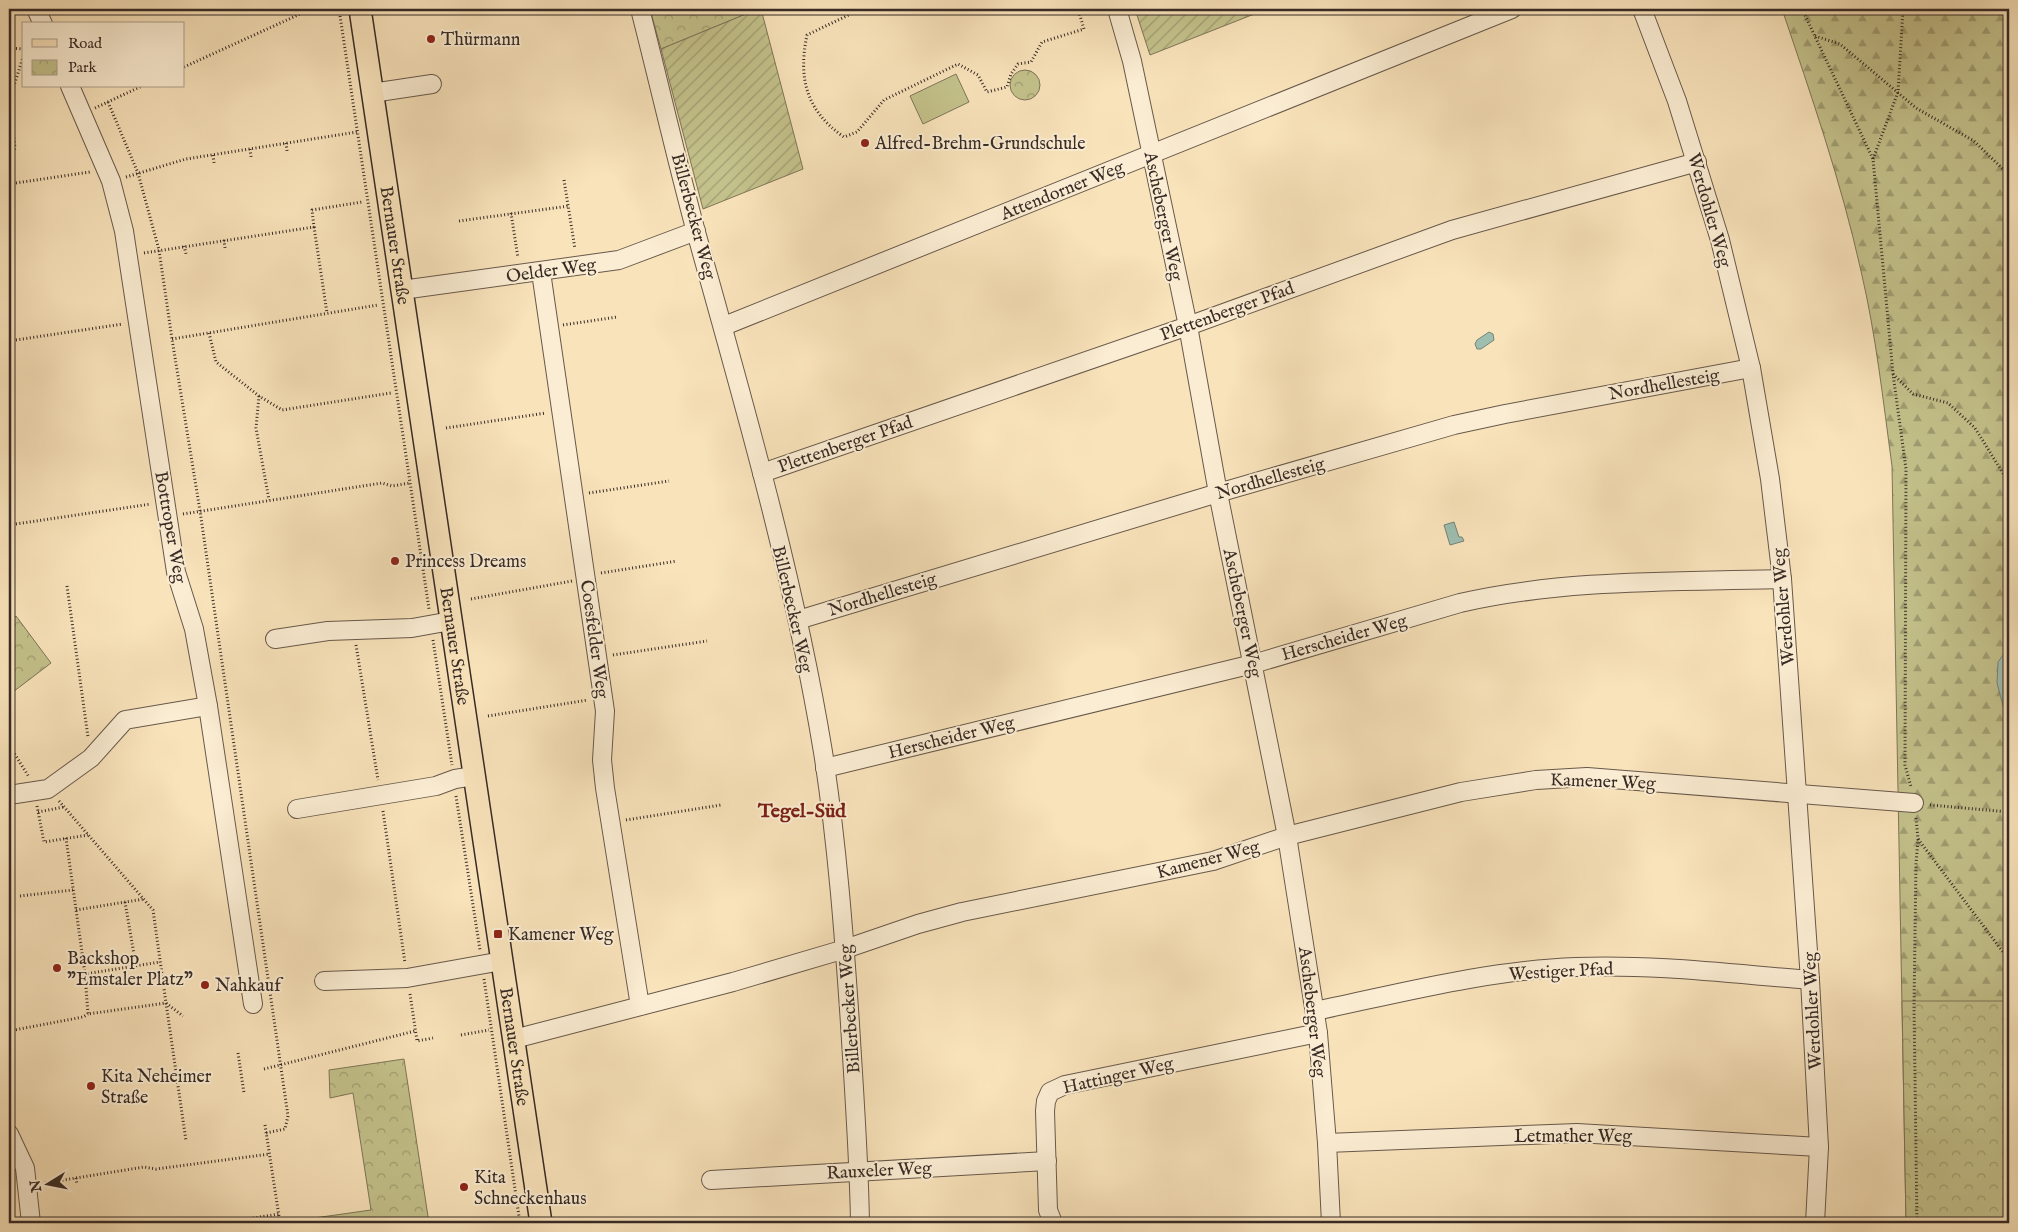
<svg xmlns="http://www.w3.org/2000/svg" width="2018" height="1232" font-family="'IM FELL English',serif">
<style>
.forest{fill:url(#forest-firs);stroke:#7e7659}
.park{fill:url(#park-crowns);stroke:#7e7659}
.garden{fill:url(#garden-furrows);stroke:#7e7659}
.pitch{fill:#c4c28c;stroke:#7e7659}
.water{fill:#9ebeb0;stroke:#758379}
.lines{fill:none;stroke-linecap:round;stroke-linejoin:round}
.minor-casing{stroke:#68594b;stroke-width:20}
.major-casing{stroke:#372b26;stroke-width:24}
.path{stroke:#372b26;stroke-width:3;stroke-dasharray:1 2.5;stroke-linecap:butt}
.minor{stroke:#fbedd3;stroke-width:18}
.major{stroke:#f9e3bb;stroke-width:21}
.poi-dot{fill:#8f2418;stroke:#fbedd3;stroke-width:2}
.labels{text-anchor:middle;stroke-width:4;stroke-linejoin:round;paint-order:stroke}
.poi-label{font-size:18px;fill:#372b26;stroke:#fbedd3;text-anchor:start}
.street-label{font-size:18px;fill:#372b26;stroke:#fbedd3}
.quarter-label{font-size:20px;font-weight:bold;fill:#7a1f14;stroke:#fbedd3}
</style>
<defs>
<pattern id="forest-firs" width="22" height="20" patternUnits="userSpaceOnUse" patternTransform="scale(1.25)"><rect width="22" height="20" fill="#c4c28c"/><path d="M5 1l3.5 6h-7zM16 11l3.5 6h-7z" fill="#a09e72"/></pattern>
<pattern id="park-crowns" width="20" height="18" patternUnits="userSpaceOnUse" patternTransform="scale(1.25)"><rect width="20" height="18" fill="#c4c28c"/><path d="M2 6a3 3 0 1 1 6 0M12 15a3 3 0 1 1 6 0" fill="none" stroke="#a09e72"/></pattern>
<pattern id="garden-furrows" width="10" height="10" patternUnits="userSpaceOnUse" patternTransform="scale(1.25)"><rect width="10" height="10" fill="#c4c28c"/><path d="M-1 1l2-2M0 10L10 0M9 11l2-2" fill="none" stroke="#a09e72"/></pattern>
</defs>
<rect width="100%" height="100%" fill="#f9e3bb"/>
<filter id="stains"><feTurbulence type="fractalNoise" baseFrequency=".004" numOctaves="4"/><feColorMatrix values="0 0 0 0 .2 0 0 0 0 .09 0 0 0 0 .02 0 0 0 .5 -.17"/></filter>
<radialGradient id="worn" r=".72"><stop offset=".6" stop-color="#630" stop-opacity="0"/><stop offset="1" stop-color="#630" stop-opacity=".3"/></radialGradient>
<path class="forest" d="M 1782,9 L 2009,9 L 2009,1223 L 1906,1223 L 1892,466 C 1883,400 1876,335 1861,271 C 1841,181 1811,95 1782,9 Z"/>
<g class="park">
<polygon points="650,9 758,9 661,49"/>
<circle cx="1025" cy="85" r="15"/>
<polygon points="16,616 51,663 9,695 9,621"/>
<polygon points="1902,1001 2009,1001 2009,1223 1906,1223"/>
<polygon points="404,1059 429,1223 301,1223 300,1220 371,1210 353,1093 330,1098 329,1070"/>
</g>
<g class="garden">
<polygon points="758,9 761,9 803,169 703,209 661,49"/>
<polygon points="1135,9 1267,9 1150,55"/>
</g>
<polygon class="pitch" points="956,74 969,102 923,124 910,96"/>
<g class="water">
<polygon points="1489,332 1493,334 1494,340 1481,349 1477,349 1475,344 1477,340"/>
<polygon points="1454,522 1459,537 1462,537 1464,541 1450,545 1444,525"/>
<polygon points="2009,647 2009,728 1997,683 1998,662"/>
</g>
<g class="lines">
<g class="minor-casing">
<g id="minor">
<polyline points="36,9 43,24"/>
<path d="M 640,9 C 659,83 676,158 696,232 C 744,404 794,576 823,752 C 837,842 844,934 850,1024 C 854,1091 859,1157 860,1223"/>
<polyline points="1117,9 1132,61 1188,326 1218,493 1287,836 1318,1033 1327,1143 1331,1223"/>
<polyline points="1642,9 1677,101 1720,240 1751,368 1770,479 1782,579 1810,980 1819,1147 1815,1223"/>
<polyline points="70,86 111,181 124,231 176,572 194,629 208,706 253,1004"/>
<polyline points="372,93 432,84"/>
<polyline points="541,272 605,711 602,760 605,788 640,1006"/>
<polyline points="402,290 619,260 696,231"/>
<polyline points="724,326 1512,9"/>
<polyline points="762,473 1188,326 1452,230 1697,162"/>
<polyline points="798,620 1218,493 1454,425 1505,414 1751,368"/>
<polyline points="275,639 328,631 412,628 451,621"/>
<path d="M 825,768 L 1253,664 L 1460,603 C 1565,579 1674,582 1782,579"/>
<polyline points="9,795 48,789 91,758 125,720 208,706"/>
<polyline points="297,809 436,786 455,779 474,776"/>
<polyline points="324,981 407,978 502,961"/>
<path d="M 1315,1011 C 1401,993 1488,970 1576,967 C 1654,964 1733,974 1810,980"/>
<polyline points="514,1039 733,982 845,949 918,924 962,912 1213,861 1287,836 1461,792 1536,780 1587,777 1914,803"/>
<polyline points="9,1134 25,1168 31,1223"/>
<polyline points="1327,1143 1577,1133 1819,1147"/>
<polyline points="711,1180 1047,1161"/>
<polyline points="1053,1223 1048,1210 1045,1111 1046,1101 1050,1092 1065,1085 1318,1033"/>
</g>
</g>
<g class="major-casing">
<g id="major">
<path id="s1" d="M 360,9 L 541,1223"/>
</g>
</g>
<g class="path">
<polyline points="339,9 429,609"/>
<path d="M 861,9 L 807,35 C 798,78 806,111 844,137 L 857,132 L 884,100 L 958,64 L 978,75 L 987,92 L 1007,87 L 1011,74 L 1018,64 L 1031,62 L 1042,42 L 1084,29 L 1078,9"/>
<polyline points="1802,9 1873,159 1893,374 1906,469 1905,765 1911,787"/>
<polyline points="1815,36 1840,44 1916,108 1974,141 2009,175"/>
<polyline points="9,48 24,49"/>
<polyline points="184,67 311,9"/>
<polyline points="108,102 138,173 159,250 172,339 200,511 288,1116 285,1129 266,1133"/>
<polyline points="95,108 142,86"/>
<polyline points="286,143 287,151"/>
<polyline points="250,149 251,157"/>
<polyline points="213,155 214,163"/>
<polyline points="1873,159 1898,92 1903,9"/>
<polyline points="9,166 15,148 11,114 12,92 24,54"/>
<polyline points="126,177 186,159 357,132"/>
<polyline points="564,180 575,249"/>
<polyline points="9,184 90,172"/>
<polyline points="511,213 518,258"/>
<polyline points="459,221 569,206"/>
<polyline points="314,227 327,313"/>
<polyline points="224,240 225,248"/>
<polyline points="184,246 186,254"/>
<polyline points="144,253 314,227 312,210 362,202"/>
<polyline points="563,325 617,317"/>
<polyline points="209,333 216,362 259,396 282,410 391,393"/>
<polyline points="172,339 378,305"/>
<polyline points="9,341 123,324"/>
<polyline points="1893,374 1913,394 1948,403 1975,428 2009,483"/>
<polyline points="259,396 256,428 269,500"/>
<polyline points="446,428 546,413"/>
<polyline points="589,493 669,481"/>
<polyline points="183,514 382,483 392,486 410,483"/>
<polyline points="9,525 151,504"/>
<polyline points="601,573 677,561"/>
<polyline points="67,586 88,737"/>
<polyline points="471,599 572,581"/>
<polyline points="433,640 452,765"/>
<polyline points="356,645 378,780"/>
<polyline points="613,655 707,641"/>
<polyline points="488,716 588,700"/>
<polyline points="9,745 29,777"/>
<polyline points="456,796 480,950"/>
<polyline points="59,801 153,910 166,1003 183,1016"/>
<polyline points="1930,805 2009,812"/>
<polyline points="37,806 44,842 88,835"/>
<polyline points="383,811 405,963"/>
<polyline points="38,812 64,807"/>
<polyline points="1916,818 1918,839 1916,864 1914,1006 1917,1223"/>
<polyline points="626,820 721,805"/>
<polyline points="66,838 85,974 160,962"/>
<polyline points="1918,839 2009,960"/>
<polyline points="20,896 73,890"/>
<polyline points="125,902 136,966"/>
<polyline points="76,910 144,899"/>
<polyline points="85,974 88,1014 166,1003 186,1141"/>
<polyline points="484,979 520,1223"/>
<polyline points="410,994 417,1041 433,1038"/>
<polyline points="9,1031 83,1017 88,1014"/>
<polyline points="461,1035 489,1030"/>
<polyline points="238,1053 244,1093"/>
<polyline points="264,1069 415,1031"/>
<polyline points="265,1125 280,1223"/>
<polyline points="76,1178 77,1185"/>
<polyline points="45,1183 144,1167 156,1169 270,1154"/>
<polyline points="222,1223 279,1214"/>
</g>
<use href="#minor" class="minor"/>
<use href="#major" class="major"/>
</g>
<g class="poi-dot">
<circle cx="431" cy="39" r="5"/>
<circle cx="865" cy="143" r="5"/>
<circle cx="395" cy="561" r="5"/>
<rect x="493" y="929" width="10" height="10" rx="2.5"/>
<circle cx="57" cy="968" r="5"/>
<circle cx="205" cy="985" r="5"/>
<circle cx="91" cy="1086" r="5"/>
<circle cx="464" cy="1187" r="5"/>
</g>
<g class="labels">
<g class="poi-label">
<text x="441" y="45">Thürmann</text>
<text x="875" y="149">Alfred-Brehm-Grundschule</text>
<text x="405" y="567">Princess Dreams</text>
<text x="508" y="940">Kamener Weg</text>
<text x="67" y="964">Backshop<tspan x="67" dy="21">"Emstaler Platz"</tspan></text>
<text x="215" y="991">Nahkauf</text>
<text x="101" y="1082">Kita Neheimer<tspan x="101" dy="21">Straße</tspan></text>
<text x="474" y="1183">Kita<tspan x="474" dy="21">Schneckenhaus</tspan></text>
</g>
<g class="street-label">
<text transform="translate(1062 190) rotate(-22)" y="6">Attendorner Weg</text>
<text transform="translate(1710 210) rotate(74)" y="6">Werdohler Weg</text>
<text transform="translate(694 216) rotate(75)" y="6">Billerbecker Weg</text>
<text transform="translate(1164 216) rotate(78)" y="6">Ascheberger Weg</text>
<text dy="6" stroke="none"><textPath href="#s1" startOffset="239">Bernauer Straße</textPath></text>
<text transform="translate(551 270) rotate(-8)" y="6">Oelder Weg</text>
<text transform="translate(1227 311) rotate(-20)" y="6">Plettenberger Pfad</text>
<text transform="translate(1664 384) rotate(-10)" y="6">Nordhellesteig</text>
<text transform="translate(845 444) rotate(-19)" y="6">Plettenberger Pfad</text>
<text transform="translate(1270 478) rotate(-16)" y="6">Nordhellesteig</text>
<text transform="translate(171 527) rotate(80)" y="6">Bottroper Weg</text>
<text transform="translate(882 594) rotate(-17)" y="6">Nordhellesteig</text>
<text transform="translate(1783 607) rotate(-95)" y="6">Werdohler Weg</text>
<text transform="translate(793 609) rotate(77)" y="6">Billerbecker Weg</text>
<text transform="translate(1243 613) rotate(78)" y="6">Ascheberger Weg</text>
<text transform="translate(1344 637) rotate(-16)" y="6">Herscheider Weg</text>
<text transform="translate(595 639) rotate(82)" y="6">Coesfelder Weg</text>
<text dy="6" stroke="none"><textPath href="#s1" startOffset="644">Bernauer Straße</textPath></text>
<text transform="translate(951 737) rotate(-14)" y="6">Herscheider Weg</text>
<text transform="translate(1603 781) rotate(2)" y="6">Kamener Weg</text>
<text transform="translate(1208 859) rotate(-15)" y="6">Kamener Weg</text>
<text transform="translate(1561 971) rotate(-3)" y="6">Westiger Pfad</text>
<text transform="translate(849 1009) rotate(-94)" y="6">Billerbecker Weg</text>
<text transform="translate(1812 1011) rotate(-93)" y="6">Werdohler Weg</text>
<text transform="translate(1313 1012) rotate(83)" y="6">Ascheberger Weg</text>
<text dy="6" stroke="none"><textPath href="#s1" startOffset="1049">Bernauer Straße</textPath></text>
<text transform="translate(1118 1075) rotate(-13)" y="6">Hattinger Weg</text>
<text x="1573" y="1142">Letmather Weg</text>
<text transform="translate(879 1170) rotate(-3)" y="6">Rauxeler Weg</text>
</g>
<g class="quarter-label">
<text x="802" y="817">Tegel-Süd</text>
</g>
</g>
<rect width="2018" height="1232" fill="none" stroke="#f9e3bb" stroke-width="30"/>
<rect x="10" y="10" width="1998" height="1212" fill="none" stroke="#372b26" stroke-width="2.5"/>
<rect x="15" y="15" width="1988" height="1202" fill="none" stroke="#372b26"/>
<rect x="22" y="22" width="162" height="65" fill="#fbedd3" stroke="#ad9f8e"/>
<rect x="32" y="39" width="25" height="8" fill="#f9e3bb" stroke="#ad9f8e"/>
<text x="68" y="48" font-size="15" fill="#372b26">Road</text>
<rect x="32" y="60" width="25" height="15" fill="url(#park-crowns)" stroke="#ad9f8e"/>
<text x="68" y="72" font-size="15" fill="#372b26">Park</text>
<g transform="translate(48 1184) rotate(260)" stroke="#fbedd3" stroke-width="4" paint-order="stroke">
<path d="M0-4L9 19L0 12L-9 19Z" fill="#372b26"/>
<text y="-8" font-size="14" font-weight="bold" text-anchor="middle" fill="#372b26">N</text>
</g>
<rect width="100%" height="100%" filter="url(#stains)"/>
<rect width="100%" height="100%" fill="url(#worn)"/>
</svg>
